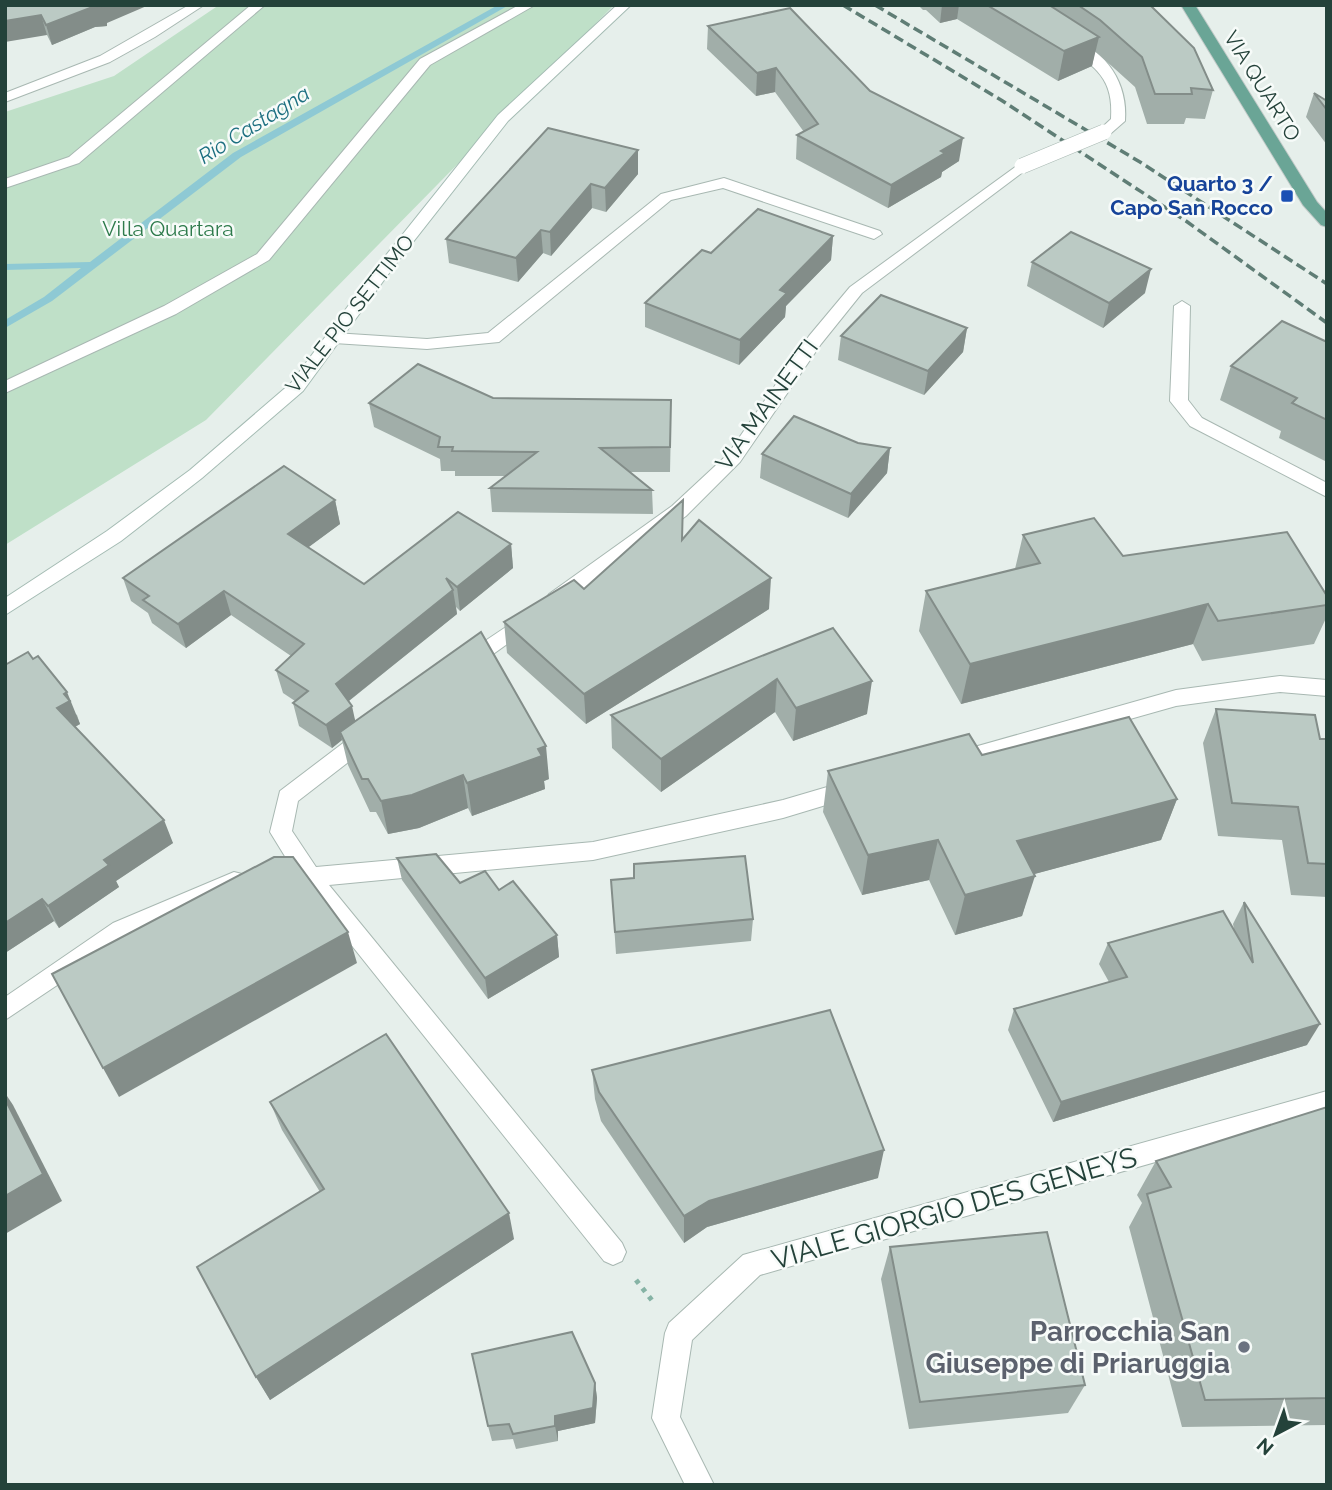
<svg xmlns="http://www.w3.org/2000/svg" width="1332" height="1490" font-family="Raleway,sans-serif">
<style>
.green{fill:#bfe0c8}
.lines{fill:none;stroke-linecap:round;stroke-linejoin:round}
.stream{fill:#8ec9d4;fill-rule:evenodd}
.lane-casing{stroke:#a8b8b2;stroke-width:2}
.street-casing{stroke:#a8b8b2;stroke-width:2}
.secondary-casing{stroke:#a4bbb3;stroke-width:2}
.primary-casing{stroke:#c2cac8;stroke-width:2}
.path{stroke:#86b3a5;stroke-width:5;stroke-dasharray:4.5 6;stroke-linecap:butt}
.lane{fill:#fff;fill-rule:evenodd}
.street{fill:#fff;fill-rule:evenodd}
.secondary{fill:#fff;fill-rule:evenodd}
.primary{fill:#6aa596;fill-rule:evenodd}
.rail{stroke:#5f7d75;stroke-width:3.5;stroke-dasharray:10 5;stroke-linecap:butt}
.street-bridge-casing{stroke:#a8b8b2;stroke-width:16;stroke-linecap:butt}
.street-bridge{stroke:#fff;stroke-width:15}
.wall{fill:#a1aea9}
.shaded-wall{fill:#838d89}
.building{fill:#bbcac4;stroke:#838d89;stroke-width:2}
.transit-dot{fill:#1a4fb4;stroke:#f7fbf9;stroke-width:2.5}
.worship-dot{fill:#6b7280;stroke:#f7fbf9;stroke-width:2.5}
.labels{text-anchor:middle;stroke-width:5;stroke-linejoin:round;paint-order:stroke}
.far-street-label{font-size:21px;fill:#24423a;stroke:#f7fbf9}
.far-water-label{font-size:21px;font-style:italic;fill:#1c6f80;stroke:#f7fbf9}
.far-transit-label{font-size:21px;font-weight:bold;fill:#164399;stroke:#f7fbf9;text-anchor:end}
.far-park-label{font-size:21px;fill:#2d7a4b;stroke:#f7fbf9}
.street-label{font-size:24px;fill:#24423a;stroke:#f7fbf9}
.near-street-label{font-size:28px;fill:#24423a;stroke:#f7fbf9}
.near-worship-label{font-size:28px;font-weight:bold;fill:#5b616d;stroke:#f7fbf9;text-anchor:end}
</style>
<rect width="100%" height="100%" fill="#e6efeb"/>
<polygon class="green" points="219,5 614,5 206,420 5,545 5,112 114,76"/>
<g class="lines">
<polygon class="stream" points="498,5 509,5 241,157 52,301 5,328 5,320 44,297 81,268 5,270 5,264 90,262 233,153"/>
<g class="lane-casing">
<g id="lane">
<polygon points="251,5 265,5 79,163 5,188 5,179 69,157"/>
<polygon points="519,5 535,5 430,65 269,260 176,314 5,393 5,381 164,306 257,254 420,59"/>
</g>
</g>
<g class="street-casing">
<g id="street">
<polygon points="189,5 204,5 155,37 110,62 5,102 5,93 100,56"/>
<path d="M 1070,39 C 1107,50 1128,84 1125,121 L 1109,135 L 1099,135 L 1097,132 L 1111,119 C 1114,79 1096,67 1065,46 L 1063,43 Z"/>
<polygon points="1022,162 1027,163 1029,166 1027,169 862,293 821,344 740,462 686,516 563,604 549,604 546,599 549,594 672,506 728,454 809,336 850,287"/>
<polygon points="724,178 880,231 882,234 874,239 868,237 723,188 671,200 499,342 427,349 334,343 326,338 334,333 427,339 488,333 661,194"/>
<polygon points="1182,301 1190,306 1188,400 1202,418 1327,483 1327,497 1190,426 1170,401 1174,306"/>
<polygon points="527,613 534,615 537,620 534,625 475,667 468,670 461,667 458,662 461,657"/>
<polygon points="1280,676 1327,680 1327,696 1280,692 1176,706 953,769 946,767 942,761 946,755 953,753 1176,690"/>
<polygon points="366,729 373,731 376,737 373,743 298,801 292,831 316,867 593,842 783,800 851,780 859,783 862,789 859,795 783,818 593,860 329,885 622,1243 626,1252 622,1261 613,1265 604,1261 305,887 293,885 290,878 294,871 270,832 280,791 359,731"/>
<polygon points="234,872 242,874 245,881 242,888 129,937 5,1020 5,997 113,923"/>
<polygon points="1327,1091 1327,1113 760,1275 692,1340 680,1417 714,1485 685,1485 652,1418 665,1333 669,1323 743,1255"/>
</g>
</g>
<g class="secondary-casing">
<polygon id="secondary" points="617,5 631,5 508,121 395,265 303,391 202,478 121,541 5,615 5,598 107,531 190,470 291,383 383,259 498,115"/>
</g>
<g class="primary-casing">
<polygon id="primary" points="1181,5 1195,5 1317,202 1327,213 1327,227 1321,225 1303,205"/>
</g>
<polyline class="path" points="636,1280 654,1303"/>
<use href="#lane" class="lane"/>
<use href="#street" class="street"/>
<use href="#secondary" class="secondary"/>
<use href="#primary" class="primary"/>
<g class="rail">
<polyline points="843,5 1001,100 1186,221 1327,323"/>
<polyline points="875,5 1140,162 1327,284"/>
</g>
<g class="street-bridge-casing">
<polyline id="street-bridge" points="1022,166 1104,132"/>
</g>
<use href="#street-bridge" class="street-bridge"/>
</g>
<g class="wall">
<polygon points="5,5 107,23 107,26 95,27 52,45 47,35"/>
<polygon points="918,5 1150,5 1213,90 1205,119 1186,118 1184,124 1147,124 1135,87 1095,51 1092,66 1058,81 957,19 940,23 926,10 923,10"/>
<polygon points="708,26 870,91 959,161 942,172 941,177 888,208 796,159 797,135 804,132 775,92 756,96 707,49"/>
<polygon points="1314,93 1327,101 1327,145 1306,117"/>
<polygon points="548,128 638,174 606,212 592,208 551,256 543,253 518,282 449,263 446,239"/>
<polygon points="833,236 831,260 786,306 785,317 739,365 645,327 645,303 711,253"/>
<polygon points="1032,262 1145,293 1103,328 1027,286"/>
<polygon points="967,328 963,352 924,395 838,360 841,336"/>
<polygon points="1327,342 1327,462 1279,438 1281,431 1220,400 1231,366"/>
<polygon points="493,398 671,424 670,472 630,472 652,490 653,514 492,512 490,488 505,476 455,476 455,471 441,471 440,459 374,427 369,403"/>
<polygon points="858,443 890,448 887,473 848,518 760,478 762,454"/>
<polygon points="335,500 340,524 308,547 364,584 511,544 513,568 460,611 456,607 457,614 349,701 355,721 549,779 544,781 545,789 472,816 468,808 419,828 388,834 376,812 370,812 348,765 342,740 332,748 299,726 293,703 295,701 283,693 276,670 291,656 231,615 186,648 152,623 148,613 131,601 123,578"/>
<polygon points="1023,535 1123,556 1327,596 1327,616 1314,644 1202,661 1193,644 961,704 919,631 926,591 1015,569"/>
<polygon points="682,540 769,609 586,724 507,653 504,622 584,589"/>
<polygon points="833,628 867,714 793,741 775,712 661,792 612,748 611,715"/>
<polygon points="5,665 77,715 80,724 75,727 173,843 116,881 119,887 59,928 54,921 5,953"/>
<polygon points="1216,709 1320,739 1327,739 1327,897 1291,895 1282,840 1218,836 1203,743"/>
<polygon points="982,755 1177,799 1161,840 1034,874 1022,916 955,935 929,880 862,895 823,812 828,771"/>
<polygon points="397,858 460,883 499,890 557,935 559,957 488,999 402,880"/>
<polygon points="634,878 753,919 751,941 616,954 611,880"/>
<polygon points="1244,902 1307,1045 1053,1122 1008,1030 1014,1009 1109,982 1099,964 1108,943 1234,929 1233,924"/>
<polygon points="592,1070 878,1178 707,1227 684,1243 601,1121 595,1099"/>
<polygon points="270,1102 514,1239 270,1400 256,1377 320,1192 282,1130"/>
<polygon points="1327,1107 1327,1425 1182,1427 1129,1227 1142,1203 1137,1195 1156,1161"/>
<polygon points="890,1247 1085,1385 1068,1413 909,1429 881,1279"/>
<polygon points="595,1383 597,1398 595,1423 558,1431 558,1441 516,1449 513,1439 492,1441 488,1426"/>
</g>
<g class="shaded-wall">
<polygon points="102,5 149,5 107,23 107,26 95,27 52,45 46,25 90,8"/>
<polygon points="942,5 959,5 957,19 940,23"/>
<polygon points="41,15 47,35 5,42 5,21"/>
<polygon points="1099,37 1092,66 1058,81 1064,51"/>
<polygon points="776,68 775,92 756,96 757,73"/>
<polygon points="963,138 959,161 942,172 941,177 888,208 891,185 941,151"/>
<polygon points="638,150 638,174 606,212 605,188"/>
<polygon points="591,184 592,208 551,256 550,232"/>
<polygon points="541,230 543,253 518,282 516,258"/>
<polygon points="833,236 831,260 786,306 785,317 739,365 740,340 780,290"/>
<polygon points="1151,269 1145,293 1103,328 1109,303"/>
<polygon points="967,328 963,352 924,395 928,371"/>
<polygon points="890,448 887,473 848,518 851,494"/>
<polygon points="335,500 340,524 294,558 288,534"/>
<polygon points="511,544 513,568 460,611 457,587"/>
<polygon points="771,578 769,609 586,724 584,694"/>
<polygon points="453,590 457,614 341,707 336,684"/>
<polygon points="224,591 231,615 186,648 178,624"/>
<polygon points="1208,604 1193,644 961,704 970,664"/>
<polygon points="777,679 775,712 661,792 661,759"/>
<polygon points="872,681 867,714 793,741 796,708"/>
<polygon points="67,692 80,724 67,731 57,708 64,694"/>
<polygon points="352,706 357,729 340,732 342,740 332,748 326,725"/>
<polygon points="546,746 549,779 544,781 545,789 472,816 467,783"/>
<polygon points="463,775 468,808 419,828 388,834 381,801"/>
<polygon points="1177,799 1161,840 1005,882 1017,841"/>
<polygon points="164,820 173,843 116,881 119,887 59,928 48,906 104,860"/>
<polygon points="938,840 929,880 862,895 868,855"/>
<polygon points="1035,876 1022,916 955,935 965,895"/>
<polygon points="42,899 54,921 5,953 5,923"/>
<polygon points="348,932 357,963 119,1097 103,1068"/>
<polygon points="557,935 559,957 488,999 485,978"/>
<polygon points="1320,1024 1307,1045 1053,1122 1061,1102"/>
<polygon points="5,1093 13,1105 62,1201 5,1234"/>
<polygon points="884,1150 878,1178 707,1227 684,1243 684,1216 709,1201"/>
<polygon points="509,1213 514,1239 270,1400 256,1377"/>
<polygon points="595,1383 597,1398 595,1423 558,1431 558,1441 555,1426 555,1416"/>
</g>
<g class="building">
<polygon points="5,5 102,5 102,6 90,8 46,25 41,15 5,21"/>
<polygon points="987,5 1049,5 1099,37 1064,51"/>
<polygon points="1078,5 1150,5 1194,48 1213,90 1191,88 1192,94 1155,94 1142,57 1100,20"/>
<polygon points="790,8 870,91 963,138 941,151 945,153 891,185 797,135 818,124 776,68 757,73 708,26"/>
<polygon points="1314,93 1327,101 1327,110"/>
<polygon points="548,128 638,150 605,188 591,184 550,232 541,230 516,258 446,239"/>
<polygon points="758,209 833,236 780,290 787,293 740,340 645,303 702,250 711,253"/>
<polygon points="1071,232 1151,269 1109,303 1032,262"/>
<polygon points="881,295 967,328 928,371 841,336"/>
<polygon points="1282,321 1327,342 1327,420 1292,403 1297,398 1231,366"/>
<polygon points="418,364 493,398 671,400 670,447 600,448 652,490 490,488 537,452 452,451 453,447 438,447 440,437 369,403"/>
<polygon points="794,416 858,443 890,448 851,494 762,454"/>
<polygon points="284,466 335,500 288,534 364,584 458,512 511,544 457,587 446,578 453,590 336,684 352,706 326,725 293,703 308,691 276,670 304,644 224,591 178,624 143,600 149,596 123,578"/>
<polygon points="683,500 682,540 699,520 771,578 584,694 504,622 574,580 584,589"/>
<polygon points="1094,518 1123,556 1287,532 1327,596 1327,605 1218,621 1208,604 970,664 926,591 1040,563 1023,535"/>
<polygon points="833,628 872,681 796,708 777,679 661,759 611,715"/>
<polygon points="481,632 546,746 538,749 542,756 467,783 463,775 412,795 381,801 368,779 362,779 340,732"/>
<polygon points="28,652 33,659 38,656 67,692 64,694 70,701 57,708 164,820 104,860 109,865 48,906 42,899 5,923 5,665"/>
<polygon points="1216,709 1315,715 1320,739 1327,739 1327,864 1308,863 1298,807 1232,803"/>
<polygon points="1129,717 1177,799 1017,841 1035,876 965,895 938,840 868,855 828,771 969,734 982,755"/>
<polygon points="436,854 460,883 485,871 499,890 513,881 557,935 485,978 397,858"/>
<polygon points="745,856 753,919 615,932 611,880 634,878 634,864"/>
<polygon points="274,857 293,857 348,932 103,1068 52,974"/>
<polygon points="1244,902 1320,1024 1061,1102 1014,1009 1127,977 1108,943 1223,911 1253,963"/>
<polygon points="830,1010 884,1150 709,1201 684,1216 599,1092 592,1070"/>
<polygon points="386,1034 509,1213 256,1377 197,1267 324,1189 270,1102"/>
<polygon points="5,1099 43,1174 5,1196"/>
<polygon points="1327,1107 1327,1398 1205,1400 1147,1194 1171,1187 1156,1161"/>
<polygon points="1047,1232 1085,1385 920,1402 890,1247"/>
<polygon points="572,1332 595,1383 593,1408 555,1416 555,1426 513,1434 509,1424 488,1426 472,1354"/>
</g>
<rect class="transit-dot" x="1280" y="189" width="14" height="14" rx="3.5"/>
<circle class="worship-dot" cx="1244" cy="1347" r="7"/>
<g class="labels">
<g class="far-street-label">
<text transform="translate(1262 86) rotate(58)" y="7">VIA QUARTO</text>
<text transform="translate(350 314) rotate(-52)" y="7">VIALE PIO SETTIMO</text>
</g>
<g class="far-water-label">
<text transform="translate(254 125) rotate(-32)" y="7">Rio Castagna</text>
</g>
<g class="far-transit-label">
<text x="1273" y="191">Quarto 3 /<tspan x="1273" dy="24">Capo San Rocco</tspan></text>
</g>
<g class="far-park-label">
<text x="168" y="236">Villa Quartara</text>
</g>
<g class="street-label">
<text transform="translate(767 405) rotate(-54)" y="8">VIA MAINETTI</text>
</g>
<g class="near-street-label">
<text transform="translate(954 1208) rotate(-16)" y="10">VIALE GIORGIO DES GENEYS</text>
</g>
<g class="near-worship-label">
<text x="1230" y="1341">Parrocchia San<tspan x="1230" dy="32">Giuseppe di Priaruggia</tspan></text>
</g>
</g>
<rect width="1332" height="1490" fill="none" stroke="#24423a" stroke-width="14"/>
<g transform="translate(1276 1434) rotate(221)" stroke="#f7fbf9" stroke-width="5" paint-order="stroke">
<path d="M0-5L12 26L0 18L-12 26Z" fill="#24423a"/>
<text y="-10" font-size="19" font-weight="bold" text-anchor="middle" fill="#24423a">N</text>
</g>
</svg>
